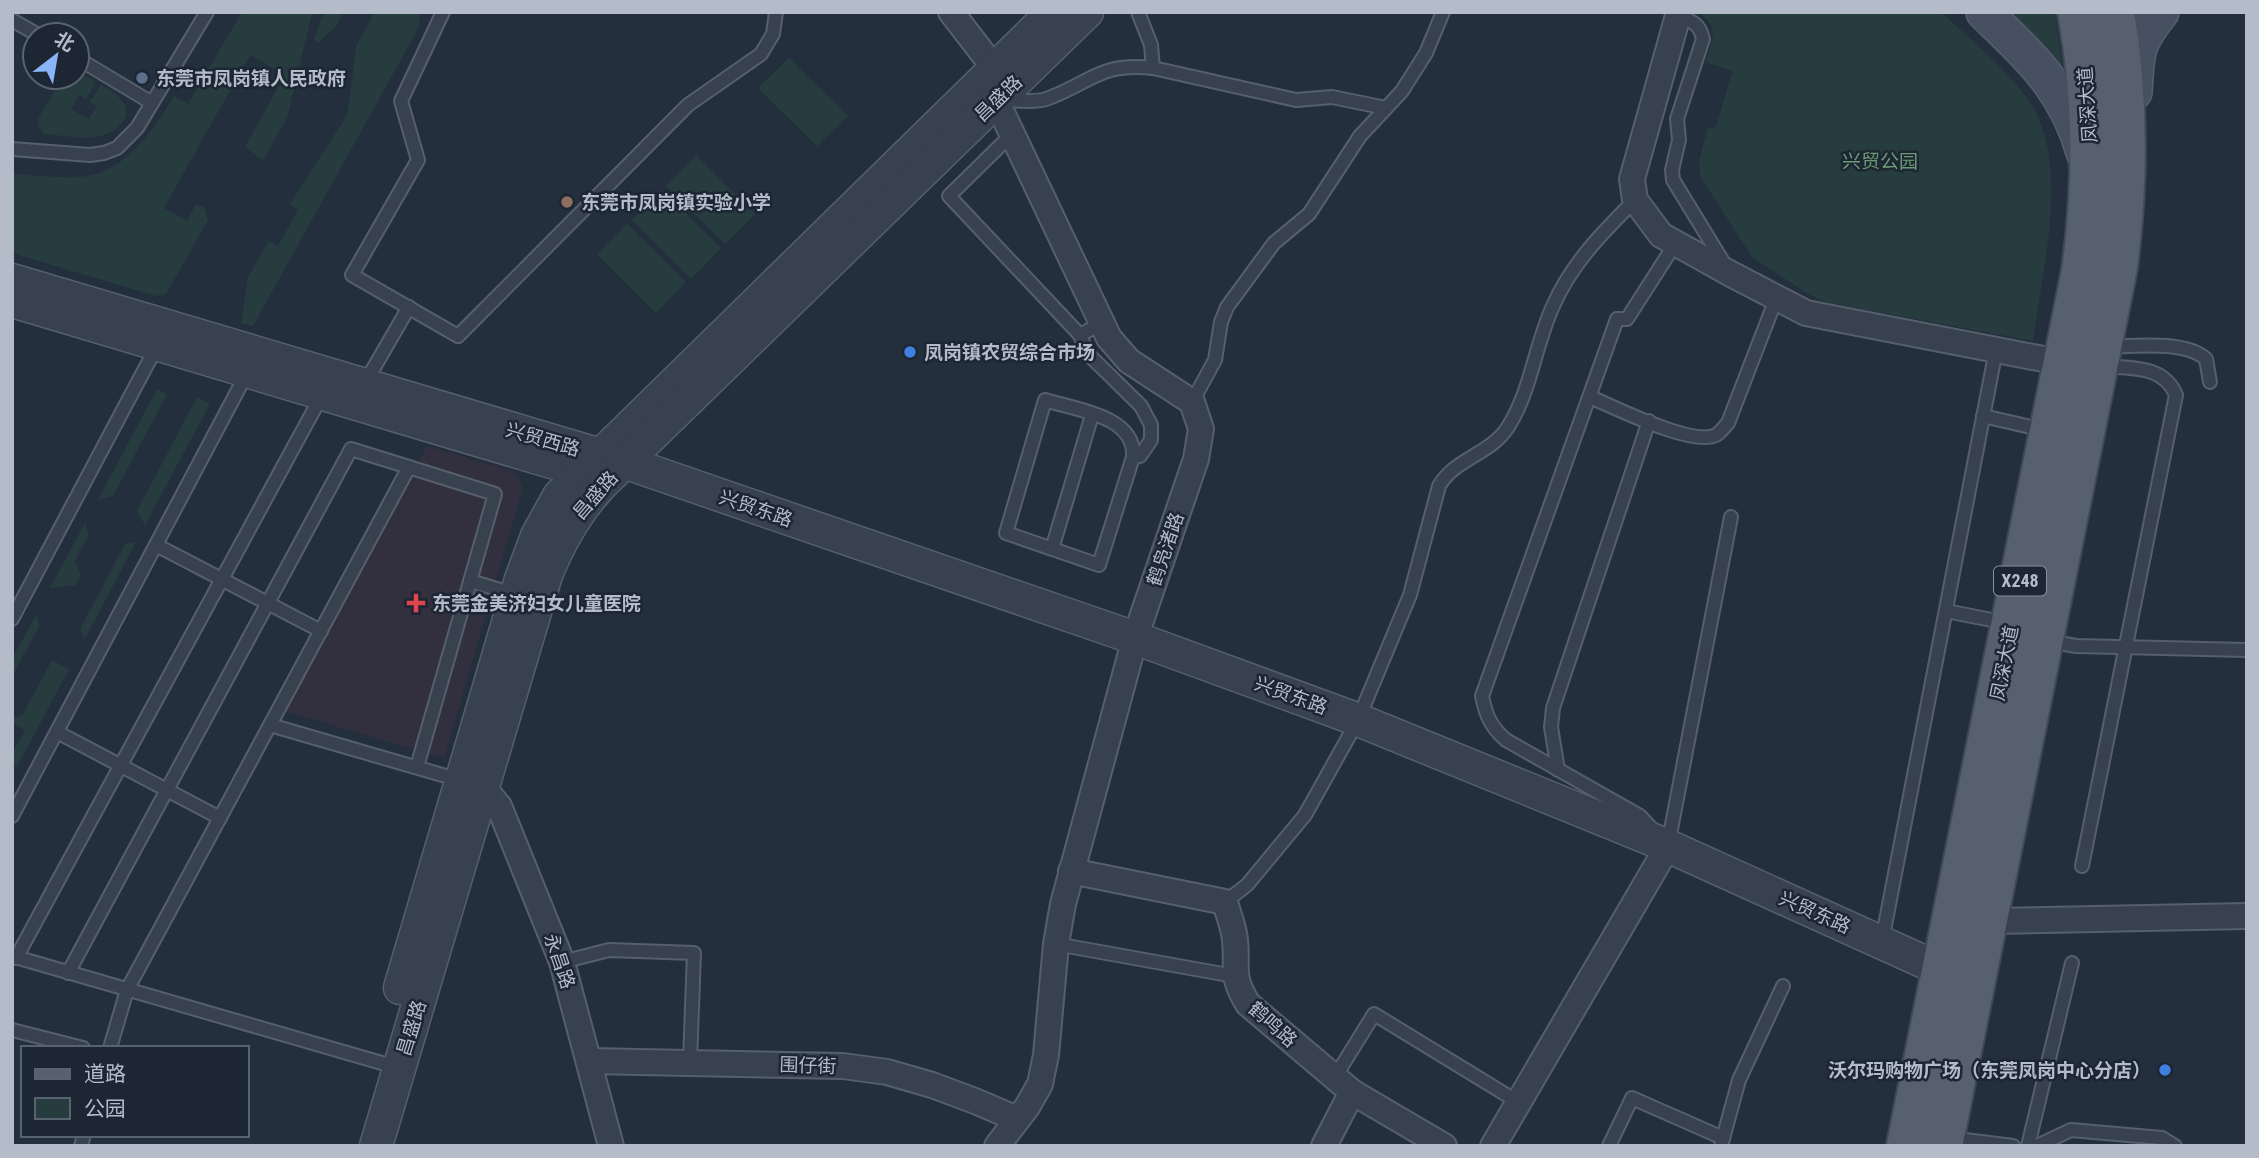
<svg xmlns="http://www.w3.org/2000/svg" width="2259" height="1158" font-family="'Roboto Condensed','Noto Sans SC',sans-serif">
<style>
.medical{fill:#32303f}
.green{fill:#263c3f}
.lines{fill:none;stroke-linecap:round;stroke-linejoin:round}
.service-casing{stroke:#565f6c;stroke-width:16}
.minor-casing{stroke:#565f6c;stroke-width:28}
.tertiary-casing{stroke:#565f6c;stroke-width:35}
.secondary-casing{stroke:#565f6c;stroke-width:38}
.primary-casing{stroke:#414a57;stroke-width:42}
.service{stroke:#38414e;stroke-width:12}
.minor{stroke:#38414e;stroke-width:24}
.tertiary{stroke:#38414e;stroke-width:32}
.secondary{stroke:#465061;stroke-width:35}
.primary{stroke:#56606e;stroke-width:38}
.service-dot{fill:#5c6f8a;stroke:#1d2633;stroke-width:2.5}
.education-dot{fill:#8d6e63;stroke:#1d2633;stroke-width:2.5}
.shop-dot{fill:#3f7fe0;stroke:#1d2633;stroke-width:2.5}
.health-dot{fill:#e0444e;stroke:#1d2633;stroke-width:2.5}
.labels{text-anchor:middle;stroke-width:5;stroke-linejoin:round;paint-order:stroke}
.shield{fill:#1d2633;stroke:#878f9c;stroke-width:2}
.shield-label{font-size:18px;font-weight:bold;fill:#b4bcc9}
.poi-label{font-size:19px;font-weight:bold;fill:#b4bcc9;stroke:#1d2633;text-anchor:start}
.street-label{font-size:19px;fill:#b4bcc9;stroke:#1d2633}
.park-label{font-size:19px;fill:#6b9a76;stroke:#1d2633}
</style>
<rect width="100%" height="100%" fill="#242f3e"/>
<polygon class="medical" points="427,446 512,471 517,475 523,488 444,758 284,711"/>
<g class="green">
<path d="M 242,12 L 315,12 L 311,18 L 287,118 L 263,160 L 245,147 L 285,75 L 250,55 L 164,208 L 187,221 L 196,204 L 205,208 L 208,220 L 166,294 L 156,296 L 12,253 L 12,174 C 34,175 56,178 78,177 C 125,175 152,131 174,96 L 188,104 Z"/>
<polygon points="323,12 344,12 336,26 318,43 314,40"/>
<polygon points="375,12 420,12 419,27 253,326 241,323 248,277 269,241 278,246 298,210 290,204 344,120 348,110 356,46"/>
<path d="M 1695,12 L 1941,12 C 1972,41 2008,69 2031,104 C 2070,166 2042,272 2033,341 L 1825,302 L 1808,294 L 1752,257 L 1700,176 L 1699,161 L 1708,127 L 1715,129 L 1733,71 L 1706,62 C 1712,40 1721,24 1695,12 Z"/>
<polygon points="2007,12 2055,12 2064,76"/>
<polygon points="789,58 848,116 817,146 758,88"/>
<path d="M 77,71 L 96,82 L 86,99 L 79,95 L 71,109 L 89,119 L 97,106 L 90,102 L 101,85 C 114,93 128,99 126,116 C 110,147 72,136 44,134 L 37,124 L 39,117 L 63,77 L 77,77 Z"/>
<polygon points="696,155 755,214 725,244 666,186"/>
<polygon points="662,190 721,248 691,279 632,220"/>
<polygon points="627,224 686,282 656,313 597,254"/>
<polygon points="157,389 167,394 113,496 98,500"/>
<polygon points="197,397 210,404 145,525 137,511"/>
<polygon points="85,523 89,534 75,561 81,576 76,585 50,588"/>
<polygon points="136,542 85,639 80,629 125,544"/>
<polygon points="36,615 39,627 12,676 12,659"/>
<polygon points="52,660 69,669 17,767 12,764 12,754 25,730 12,722 12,718 22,716"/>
</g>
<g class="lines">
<g class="service-casing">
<g id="service">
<polyline points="443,12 401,101 418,160 352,275 458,336 688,105 761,54 773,34 776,12"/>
<polyline points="1138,12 1151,45 1153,68"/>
<path d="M 1678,16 C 1692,21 1700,24 1703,39 L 1677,119 L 1679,140 L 1672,170 L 1673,180 L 1725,265"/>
<polyline points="12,20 38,35"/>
<polyline points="77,58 152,103"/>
<path d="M 1003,100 C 1016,100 1034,103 1046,99 C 1091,83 1099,62 1153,68 L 1296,100 L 1332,97 L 1386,108"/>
<polyline points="1012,134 949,196 1080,335"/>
<polyline points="12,149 90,155 104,153 117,148 137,128 207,12"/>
<path d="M 1102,323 L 1080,335 L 1087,353 L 1141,406 L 1151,425 L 1151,440 L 1140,456 L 1133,457 L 1099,565 L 1006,533 L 1045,400 C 1077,410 1136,416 1133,457"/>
<path d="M 2108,347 C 2134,346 2186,340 2206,359 L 2210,382"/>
<polyline points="365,383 409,307"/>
<path d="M 1590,397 C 1614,407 1693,447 1716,435 C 1720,433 1724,427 1728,423 L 1776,299"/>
<polyline points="1192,402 1215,360 1221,322 1227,307 1274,243 1309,214 1360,136 1402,91 1426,53 1443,12"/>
<polyline points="1983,416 2044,430"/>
<polyline points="156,545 321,631"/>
<polyline points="1052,549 1092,415"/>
<polyline points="470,581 517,595"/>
<polyline points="1946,611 2007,623"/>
<polyline points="12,619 157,346"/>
<polyline points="2048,641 2076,646 2247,650"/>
<polyline points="270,725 409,467"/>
<polyline points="57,732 220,818"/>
<polyline points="1558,770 1551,727 1553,708 1649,421"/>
<polyline points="12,816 247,373"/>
<path d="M 1653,830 L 1640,816 L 1506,740 C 1491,727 1486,716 1482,696 L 1617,319 L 1627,319 L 1675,244"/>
<polyline points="1668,845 1731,517"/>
<path d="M 2082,866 L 2176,395 C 2163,364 2130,369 2101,366"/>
<path d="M 1225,902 L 1247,885 L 1305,815 L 1358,720 L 1410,595 L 1439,486 C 1455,458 1490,455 1508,427 C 1531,391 1535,345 1553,306 C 1572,263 1602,233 1635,200"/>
<polyline points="1882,941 1996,350"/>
<polyline points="1056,944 1234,976"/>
<polyline points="12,956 399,1068"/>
<polyline points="16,958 322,395"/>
<polyline points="562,962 609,950 694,953 690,1062"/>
<polyline points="68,973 351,449 495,494 417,767"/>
<polyline points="12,1030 83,1048"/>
<polyline points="110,1048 127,990 270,725 463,781"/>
<polyline points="1335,1077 1374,1014 1518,1102"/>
<polyline points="1949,1138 2013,1146"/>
<polyline points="81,1146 84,1135"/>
<polyline points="1609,1146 1632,1098 1723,1138"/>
<polyline points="1721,1146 1739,1080 1783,986"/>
<polyline points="2028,1146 2072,963"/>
<polyline points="2037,1146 2071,1130 2162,1138 2175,1146"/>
</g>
</g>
<g class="minor-casing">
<g id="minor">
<polyline points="951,12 995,69 996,100 1109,338 1129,361 1192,402 1201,429 1196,459 1135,638 1063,904 1056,944 1046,1055 1040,1084 1027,1107 997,1146"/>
<polyline points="1679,12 1632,179 1635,200 1661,235 1731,274 1806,313 2064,363"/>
<polyline points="483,787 499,806 562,962 611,1146"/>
<path d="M 1071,871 L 1225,902 C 1228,914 1234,927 1235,940 C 1238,970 1230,975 1248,1004 L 1352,1092 L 1444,1146"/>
<polyline points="1990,921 2247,916"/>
<polyline points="589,1061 843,1066 887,1072 932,1085 975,1101 1017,1119"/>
<polyline points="1324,1146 1352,1092"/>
<polyline points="1493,1146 1668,846"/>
</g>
</g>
<g class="tertiary-casing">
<g id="tertiary">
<polyline points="12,280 624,462 584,471 548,461 12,301"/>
<polyline points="624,462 1135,638 1356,719 1668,846 1942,970"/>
<polyline points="400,988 521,579 537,536 559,496 1053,12"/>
<path d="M 376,1146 L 546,575 C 560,540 576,512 601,485 L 1087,12"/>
</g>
</g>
<g class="secondary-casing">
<g id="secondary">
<path d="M 1984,12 C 2032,59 2066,88 2085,155"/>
<path d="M 2134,92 C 2137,52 2134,46 2161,12"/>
</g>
</g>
<g class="primary-casing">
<g id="primary">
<path d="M 1906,1146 L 2081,271 C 2093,184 2093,99 2077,12"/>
<path d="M 1943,1146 L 2118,267 C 2129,182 2129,97 2115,12"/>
</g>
</g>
<use href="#service" class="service"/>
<use href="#minor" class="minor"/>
<use href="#tertiary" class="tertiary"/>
<use href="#secondary" class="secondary"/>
<use href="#primary" class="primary"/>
</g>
<circle class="service-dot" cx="142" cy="78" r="7"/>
<circle class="education-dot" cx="567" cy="202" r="7"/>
<g class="shop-dot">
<circle cx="910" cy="352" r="7"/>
<circle cx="2165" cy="1070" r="7"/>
</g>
<path class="health-dot" d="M412.5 592.5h7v7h7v7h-7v7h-7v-7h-7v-7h7z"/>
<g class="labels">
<rect class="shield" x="1994" y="566.5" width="52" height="29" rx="5"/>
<g class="shield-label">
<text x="2020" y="587">X248</text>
</g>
<g class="poi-label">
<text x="156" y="85">东莞市凤岗镇人民政府</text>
<text x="581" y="209">东莞市凤岗镇实验小学</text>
<text x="924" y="359">凤岗镇农贸综合市场</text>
<text x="432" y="610">东莞金美济妇女儿童医院</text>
<text x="2151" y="1077" text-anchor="end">沃尔玛购物广场（东莞凤岗中心分店）</text>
</g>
<g class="street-label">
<text transform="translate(998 98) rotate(-44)" y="7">昌盛路</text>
<text transform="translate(2087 105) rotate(-94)" y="7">凤深大道</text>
<text transform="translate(543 439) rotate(16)" y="7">兴贸西路</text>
<text transform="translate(595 495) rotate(-49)" y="7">昌盛路</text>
<text transform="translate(756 508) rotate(19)" y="7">兴贸东路</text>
<text transform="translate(1165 549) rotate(-71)" y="7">鹤凫渚路</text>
<text transform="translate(2004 663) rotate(-79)" y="7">凤深大道</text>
<text transform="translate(1291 695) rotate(20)" y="7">兴贸东路</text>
<text transform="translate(1815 912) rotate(24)" y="7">兴贸东路</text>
<text transform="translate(560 961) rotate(71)" y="7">永昌路</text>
<text transform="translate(1273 1024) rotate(42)" y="7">鹤鸣路</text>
<text transform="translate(411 1028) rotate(-73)" y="7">昌盛路</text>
<text transform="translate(808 1065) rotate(2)" y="7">围仔街</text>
</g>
<g class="park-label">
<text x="1880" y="168">兴贸公园</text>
</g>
</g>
<rect width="2259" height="1158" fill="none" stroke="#b4bcc9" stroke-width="28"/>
<rect x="21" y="1046" width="228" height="91" fill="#1d2633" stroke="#59626f" stroke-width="2"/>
<rect x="35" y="1069" width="35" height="10" fill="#56606e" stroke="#59626f" stroke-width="2"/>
<text x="84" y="1081" font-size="21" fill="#b4bcc9">道路</text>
<rect x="35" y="1098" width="35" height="21" fill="#263c3f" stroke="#59626f" stroke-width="2"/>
<text x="84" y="1116" font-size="21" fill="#b4bcc9">公园</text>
<g transform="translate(56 56) rotate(31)"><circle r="33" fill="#1d2633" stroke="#59626f" stroke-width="2"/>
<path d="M0-5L12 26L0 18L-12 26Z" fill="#8ab4f8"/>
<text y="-10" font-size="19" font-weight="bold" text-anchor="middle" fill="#b4bcc9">北</text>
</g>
</svg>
